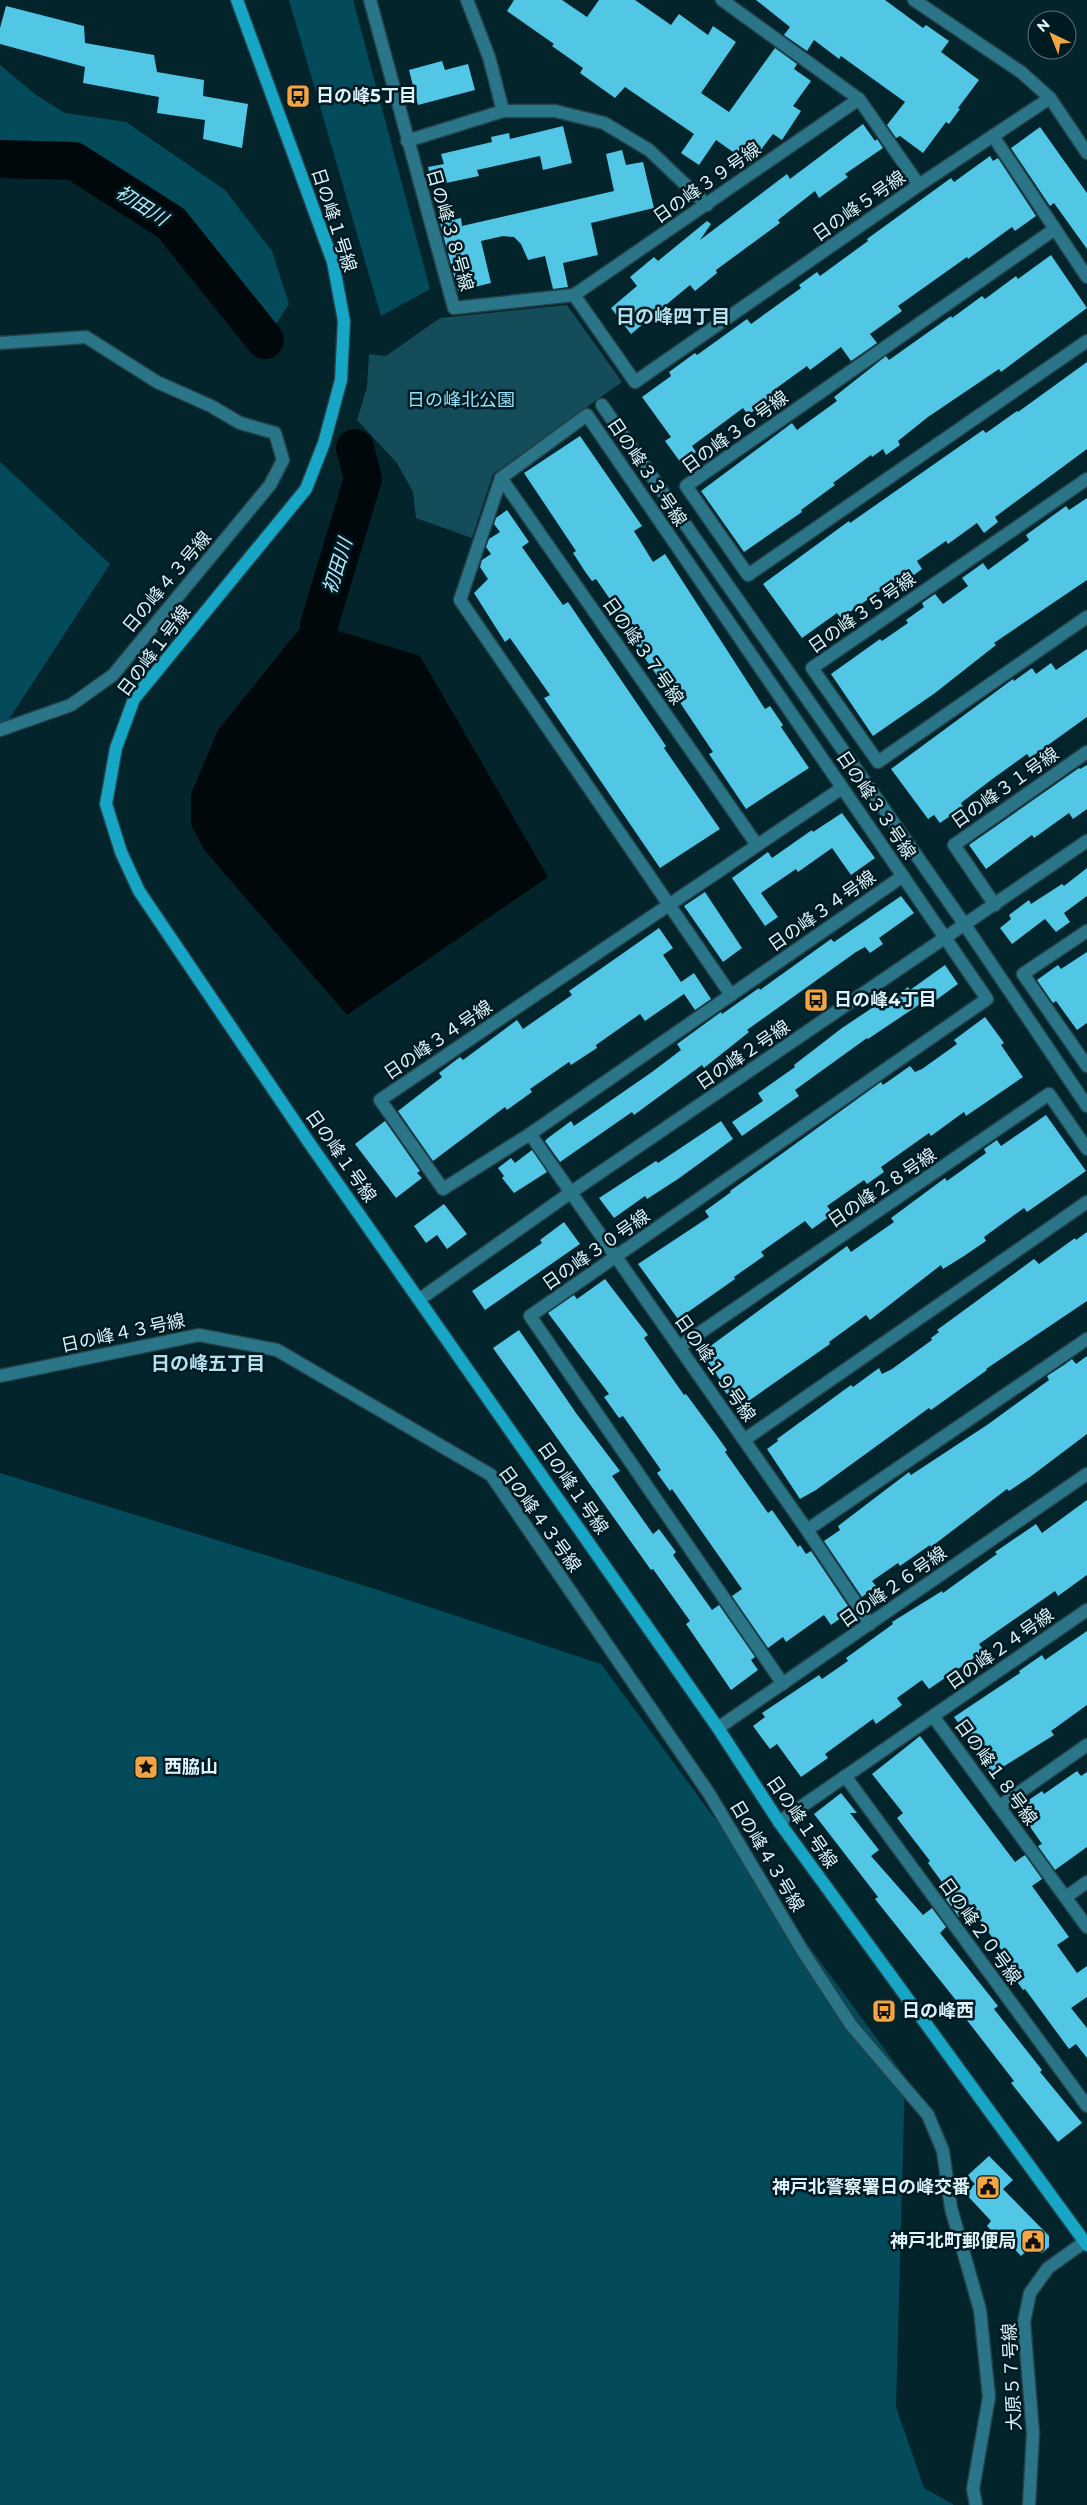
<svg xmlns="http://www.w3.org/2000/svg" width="1087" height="2505" font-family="Montserrat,'Noto Sans JP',sans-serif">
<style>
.green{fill:#154c5a}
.forest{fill:#034b5b}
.water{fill:#00080c}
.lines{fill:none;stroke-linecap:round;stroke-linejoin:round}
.river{stroke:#00080c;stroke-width:38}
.building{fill:#51c6e5}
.street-casing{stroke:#234149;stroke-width:15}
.secondary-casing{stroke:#234149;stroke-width:15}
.street{stroke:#2b7589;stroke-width:12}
.secondary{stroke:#17a6c6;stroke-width:12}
.labels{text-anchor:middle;stroke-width:5;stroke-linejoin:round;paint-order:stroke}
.poi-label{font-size:18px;font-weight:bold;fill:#def3fa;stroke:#001a22;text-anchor:start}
.street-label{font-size:18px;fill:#def3fa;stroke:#001a22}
.park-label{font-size:18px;fill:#91e2fa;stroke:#001a22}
.water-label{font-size:19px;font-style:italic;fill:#b6e9fa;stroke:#001a22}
.neighbourhood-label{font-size:19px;font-weight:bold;fill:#b5e1ee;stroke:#001a22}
</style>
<rect width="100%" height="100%" fill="#04242c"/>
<polygon class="green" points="567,305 622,382 493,474 472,538 416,518 413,492 397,463 357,420 367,387 369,354 386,356 440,318"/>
<g class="forest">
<polygon points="289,0 353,0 430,289 381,316"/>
<polygon points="0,65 36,95 65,113 126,122 225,190 272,251 289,304 273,329 182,219 94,159 68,145 0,148"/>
<polygon points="0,462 110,564 0,733"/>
<polygon points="0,1473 378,1590 601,1664 905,2077 896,2407 924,2488 954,2505 0,2505"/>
</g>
<polygon class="water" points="306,621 420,656 548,877 347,1015 205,851 191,825 191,794 218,730"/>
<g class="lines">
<g class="river">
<polyline points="0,159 74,161 171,223 265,340"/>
<polyline points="319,625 363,479 355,448"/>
</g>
</g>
<g class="building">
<polygon points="514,0 562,0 587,17 599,0 635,0 671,25 679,14 708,35 713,26 736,42 701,93 729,112 775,48 797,64 794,69 811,81 793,106 801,111 782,140 773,134 750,164 716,140 699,165 681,153 694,134 625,87 615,98 580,73 583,68 552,46 554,44 507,11"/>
<polygon points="756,0 885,0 923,28 926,25 949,41 941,52 979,80 958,108 960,109 949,124 946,122 923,153 900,136 896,138 887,125 905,102 841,56 839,59 814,40 807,51 784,35 790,27"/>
<polygon points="6,6 84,26 85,43 154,55 157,72 204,80 203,96 248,104 242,148 203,139 205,120 157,113 159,97 83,83 85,67 0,44 0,28"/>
<polygon points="442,61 445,70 468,64 475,90 418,105 409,70"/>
<polygon points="863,124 875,141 877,139 883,148 845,174 848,177 819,198 815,191 778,220 780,223 716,270 717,273 695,291 690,285 631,334 611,308 637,286 630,277 654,257 658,261 707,221 711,224 700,240 787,174 790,179"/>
<polygon points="563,126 572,163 543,170 540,156 477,170 479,176 432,186 428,167 444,164 441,154 492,142 491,137 509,133 510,139"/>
<polygon points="1040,127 1087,193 1087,249 1054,203 1050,206 1011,148"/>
<polygon points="622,150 626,165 643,162 654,208 591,223 598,255 563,263 568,287 553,289 545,256 528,260 521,244 514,237 503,236 481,241 491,283 458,291 440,223 461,218 462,226 614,191 606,154"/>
<polygon points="990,156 993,161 998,158 1036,216 1015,231 1012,227 968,259 967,257 898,306 902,311 870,334 877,343 851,361 841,347 810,370 807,366 771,392 774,396 748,415 743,408 692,446 696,452 681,463 665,441 671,437 642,397 671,376 669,372 695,353 697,355 747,319 751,324 801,288 799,285 817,272 820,276 868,241 867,239 951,178 954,182"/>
<polygon points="1051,255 1087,308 1001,372 999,369 928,417 898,441 900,445 886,455 883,449 872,457 871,455 833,483 835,485 801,510 802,512 744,552 701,491 792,423 797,430 837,401 834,397 886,356 889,360 951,316 952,318 982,296 985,299 1016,276 1018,279"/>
<polygon points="1087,362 1087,449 995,517 998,522 984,533 977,523 948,544 946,541 917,561 922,569 907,580 903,575 841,618 837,613 802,638 763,584 849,521 850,523 983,430 986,433 1017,411 1018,412"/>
<polygon points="580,436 642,526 634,531 653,562 665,554 765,709 770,706 783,725 781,727 809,768 746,809 709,754 713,752 671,689 668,691 644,657 610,607 614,605 596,579 592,581 586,573 573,553 576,551 524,473"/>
<polygon points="1087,498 1087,580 994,643 996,645 935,693 873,736 831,674 880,639 882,641 908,623 906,620 924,607 922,603 935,594 943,604 968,586 962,578 983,563 988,570 1029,540 1026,535 1066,506 1069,510"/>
<polygon points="507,510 529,542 522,547 563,605 568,602 666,746 664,748 720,829 660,868 544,698 550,695 510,638 505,642 474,593 488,579 480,567 482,560 491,554 486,547 489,539 500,532 494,524 496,518"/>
<polygon points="1087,649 1087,717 1030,758 1027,754 991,780 961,803 963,807 940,823 934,815 928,819 891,769 1013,679 1014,681 1032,668 1036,674 1051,663 1056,670"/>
<polygon points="1087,765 1087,809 1073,819 1069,813 1034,838 1032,835 986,869 969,845 1079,768 1080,769"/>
<polygon points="842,813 875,858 851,875 832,848 798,872 796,869 761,893 778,917 765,926 732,878 768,852 772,858 812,830 813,832"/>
<polygon points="1087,868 1087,896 1064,913 1070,922 1056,932 1045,919 1012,944 1000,928 1011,919 1009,915 1029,900 1031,904 1062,884 1064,886"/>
<polygon points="705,892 742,948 723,962 684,906"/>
<polygon points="901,896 914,913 879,938 883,944 870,953 865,947 856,952 747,1030 749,1032 704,1068 702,1065 634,1115 632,1112 560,1162 545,1141 548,1138 571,1121 574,1126 652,1072 681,1050 677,1044 721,1012 722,1014 759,988 760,990 831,939 834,942"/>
<polygon points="659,928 673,948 663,955 681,982 694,973 711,999 695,1010 684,994 645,1021 640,1014 596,1045 597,1048 571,1065 569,1062 530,1089 532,1092 507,1110 505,1107 433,1161 398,1111 442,1077 439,1073 460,1057 463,1060 517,1020 523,1029 572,995 569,991"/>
<polygon points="1087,952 1087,1023 1077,1030 1056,1001 1053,1003 1037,980 1058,965 1061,969"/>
<polygon points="945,965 958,984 932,1003 929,998 868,1039 867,1038 795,1090 799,1096 742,1136 732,1122 763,1101 758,1093 795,1067 794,1065 842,1028 878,1004 880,1007 908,987 910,990"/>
<polygon points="985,1017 1004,1043 1001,1045 1023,1077 966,1116 964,1112 931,1136 929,1133 881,1167 884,1172 867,1184 864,1180 827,1206 833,1214 812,1229 805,1221 761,1252 764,1256 734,1277 735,1279 678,1319 638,1264 709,1217 705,1211 731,1192 730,1191 856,1100 881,1082 883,1085 910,1066 915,1072 922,1069 957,1044 954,1040"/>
<polygon points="1046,1115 1086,1171 1027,1212 1024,1208 984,1237 986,1241 964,1256 943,1269 941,1265 870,1320 866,1315 829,1342 830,1344 737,1409 724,1390 726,1388 701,1353 847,1246 851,1252 894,1222 891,1218 945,1178 947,1181 986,1153 984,1149 997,1140 1001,1146"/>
<polygon points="385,1121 420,1171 417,1173 422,1178 396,1198 355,1144"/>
<polygon points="721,1121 733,1139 678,1179 647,1199 645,1196 614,1218 599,1198 656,1161 658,1163"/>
<polygon points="532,1150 547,1172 514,1193 502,1178 504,1176 498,1168 511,1158 515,1163"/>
<polygon points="444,1204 467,1234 447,1249 437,1235 426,1243 414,1226"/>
<polygon points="564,1222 580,1244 485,1310 472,1291 542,1243 540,1240"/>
<polygon points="1087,1232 1087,1301 986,1369 987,1370 931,1410 929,1408 816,1490 800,1499 767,1449 778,1441 777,1439 851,1385 853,1387 879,1368 882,1374 892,1369 932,1340 931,1338 939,1332 937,1330 1034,1259 1039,1264 1075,1238 1076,1240"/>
<polygon points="605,1279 648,1335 644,1338 684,1395 686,1394 717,1436 727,1450 725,1452 768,1513 772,1510 798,1547 800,1545 806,1554 811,1551 848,1606 845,1609 848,1613 831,1625 824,1615 786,1642 783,1637 768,1648 732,1596 742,1589 672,1489 670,1491 657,1473 661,1470 623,1416 619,1418 604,1397 609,1394 548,1313 574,1295 577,1299"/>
<polygon points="519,1330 576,1413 620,1471 612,1476 653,1534 659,1529 676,1552 673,1555 712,1610 719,1605 755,1657 751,1660 758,1670 731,1690 686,1624 690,1621 653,1569 651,1570 493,1348"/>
<polygon points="1087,1356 1087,1434 1030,1477 1009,1491 1007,1489 931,1547 930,1545 900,1566 898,1563 872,1581 876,1586 862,1597 824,1541 840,1530 838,1526 909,1472 911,1475 987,1425 1049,1380 1047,1376 1064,1365 1072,1359 1076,1364"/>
<polygon points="1087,1500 1087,1575 1058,1596 1055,1591 979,1644 984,1651 929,1689 922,1680 897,1698 902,1705 876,1724 873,1719 825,1754 828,1758 801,1777 777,1744 770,1749 753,1726 765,1717 762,1713 819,1675 822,1679 848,1661 846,1658 893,1624 892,1622 942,1591 943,1593 997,1554 995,1552 1036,1524 1042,1533"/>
<polygon points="1087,1631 1087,1705 1051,1731 1054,1735 990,1775 976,1754 979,1752 954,1717 1020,1673 1019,1671 1042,1655 1045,1660"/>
<polygon points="920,1736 1015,1862 1025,1855 1042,1879 1032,1886 1069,1937 1057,1945 1077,1973 1087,1966 1087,1997 1071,2008 1087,2028 1087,2058 1076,2044 1069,2049 1025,1989 1023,1990 1008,1969 1013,1966 971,1908 959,1917 945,1898 950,1893 928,1863 930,1861 897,1818 903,1813 872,1774"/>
<polygon points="1077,1771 1081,1776 1087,1772 1087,1847 1055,1870 1038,1846 1042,1844 1017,1808 1042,1791 1044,1794"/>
<polygon points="841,1793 857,1813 850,1813 879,1850 871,1856 923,1915 932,1908 946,1927 940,1933 998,2006 994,2009 1042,2070 1040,2072 1082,2123 1058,2142 1011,2083 1014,2081 956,2006 959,2004 875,1899 878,1897 814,1814"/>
<polygon points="989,2156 1013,2180 1003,2189 1049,2236 1049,2247 1042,2253 1025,2252 1021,2256 1004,2238 1001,2241 987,2226 991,2221 965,2193 975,2184 967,2176"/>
</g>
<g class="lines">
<g class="street-casing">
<g id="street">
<polyline points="370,0 454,308 574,295 635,382 919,185 1050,98"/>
<polyline points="467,0 489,57 503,111"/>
<polyline points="722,0 859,99 919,185"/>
<polyline points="914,0 1021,72 1050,98 1087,153"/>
<polyline points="993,136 1087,277"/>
<polyline points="407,141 503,111 555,111 604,123 649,150 707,205"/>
<polyline points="1055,229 686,486 748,575 1087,341"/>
<polyline points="574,295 859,99"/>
<polyline points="0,343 86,337 157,382 211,406 240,423 275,433 283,460 270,485 113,675 71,705 0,730"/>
<polyline points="602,405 965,925 1087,1106"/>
<polyline points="501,478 757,845"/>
<polyline points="1087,479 812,668 878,762 1087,617"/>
<polyline points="842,788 380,1100 443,1189 530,1134 903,876"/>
<polyline points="995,905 954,845 1087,752"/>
<polyline points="1087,931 1023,974 1087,1066"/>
<polyline points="731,995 460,600 501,478 587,415 987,999 530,1316 783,1684"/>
<polyline points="530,1134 807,1530 870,1624"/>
<polyline points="420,1299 570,1193 1087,841"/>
<polyline points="679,1347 1049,1094 1087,1149"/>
<polyline points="0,1376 199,1335 277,1350 491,1475 710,1795 802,1950 851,2025 928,2115 943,2151 951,2208 980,2310 989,2397 973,2489 976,2505"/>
<polyline points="744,1440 1087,1202"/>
<polyline points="807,1530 1087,1339"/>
<polyline points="933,1716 1087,1610"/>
<polyline points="718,1728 1087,1474"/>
<polyline points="845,1776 1087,2106"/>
<polyline points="1000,1806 1087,1745"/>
<polyline points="779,1822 933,1716 1087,1927"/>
<polyline points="1066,1897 1087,1882"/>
<polyline points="1029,2505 1033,2434 1024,2322 1030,2293 1048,2268 1087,2240"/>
</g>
</g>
<g class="secondary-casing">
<polyline id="secondary" points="237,0 333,262 344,321 341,380 324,443 306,489 134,699 116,748 106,804 121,852 139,891 310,1144 718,1728 779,1822 1087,2245"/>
</g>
<use href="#street" class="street"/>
<use href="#secondary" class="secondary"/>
</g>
<defs>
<g id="bus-square" transform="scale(1.25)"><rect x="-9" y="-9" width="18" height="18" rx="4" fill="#f2a542" stroke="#001a22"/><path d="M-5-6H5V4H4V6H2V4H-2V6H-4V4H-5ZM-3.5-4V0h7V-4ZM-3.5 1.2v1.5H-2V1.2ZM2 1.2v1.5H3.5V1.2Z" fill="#111"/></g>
<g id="sight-square" transform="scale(1.25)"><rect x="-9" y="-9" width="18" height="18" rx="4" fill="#f2a542" stroke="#001a22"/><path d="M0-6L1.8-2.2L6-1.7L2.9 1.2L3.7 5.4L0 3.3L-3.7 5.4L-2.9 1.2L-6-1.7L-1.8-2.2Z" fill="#111"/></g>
<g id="civic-square" transform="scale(1.25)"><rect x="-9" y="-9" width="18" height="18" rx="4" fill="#f2a542" stroke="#001a22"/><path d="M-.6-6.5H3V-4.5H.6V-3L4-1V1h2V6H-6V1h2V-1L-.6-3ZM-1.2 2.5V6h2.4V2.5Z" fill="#111"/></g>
</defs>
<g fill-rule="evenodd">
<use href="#bus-square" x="298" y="96"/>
<use href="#bus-square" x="816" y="1000"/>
<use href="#sight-square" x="146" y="1767"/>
<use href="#bus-square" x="884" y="2011"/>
<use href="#civic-square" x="988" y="2187"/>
<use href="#civic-square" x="1033" y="2241"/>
</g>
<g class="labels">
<g class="poi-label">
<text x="316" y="102">日の峰5丁目</text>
<text x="834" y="1006">日の峰4丁目</text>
<text x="164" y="1773">西脇山</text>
<text x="902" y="2017">日の峰西</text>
<text x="970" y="2193" text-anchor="end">神戸北警察署日の峰交番</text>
<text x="1016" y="2247" text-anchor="end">神戸北町郵便局</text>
</g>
<g class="street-label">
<text transform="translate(707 183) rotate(-35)" y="6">日の峰３９号線</text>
<text transform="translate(859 206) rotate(-35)" y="6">日の峰５号線</text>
<text transform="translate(334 220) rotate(72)" y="6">日の峰１号線</text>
<text transform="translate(450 230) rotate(74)" y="6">日の峰３８号線</text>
<text transform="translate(735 432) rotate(-36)" y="6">日の峰３６号線</text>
<text transform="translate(647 472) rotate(56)" y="6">日の峰３３号線</text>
<text transform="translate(167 582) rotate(-50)" y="6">日の峰４３号線</text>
<text transform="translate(862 613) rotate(-35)" y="6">日の峰３５号線</text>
<text transform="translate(154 651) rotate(-53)" y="6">日の峰１号線</text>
<text transform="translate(643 651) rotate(55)" y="6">日の峰３７号線</text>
<text transform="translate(1005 788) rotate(-35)" y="6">日の峰３１号線</text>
<text transform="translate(876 805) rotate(56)" y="6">日の峰３３号線</text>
<text transform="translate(822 911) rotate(-35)" y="6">日の峰３４号線</text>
<text transform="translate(438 1040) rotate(-34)" y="6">日の峰３４号線</text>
<text transform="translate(743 1055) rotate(-34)" y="6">日の峰２号線</text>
<text transform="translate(341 1156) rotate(55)" y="6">日の峰１号線</text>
<text transform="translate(882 1188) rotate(-34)" y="6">日の峰２８号線</text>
<text transform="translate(596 1250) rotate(-35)" y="6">日の峰３０号線</text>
<text transform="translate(123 1333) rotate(-12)" y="6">日の峰４３号線</text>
<text transform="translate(715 1368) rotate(55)" y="6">日の峰１９号線</text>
<text transform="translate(573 1488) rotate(55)" y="6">日の峰１号線</text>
<text transform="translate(540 1519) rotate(54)" y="6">日の峰４３号線</text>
<text transform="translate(893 1587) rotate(-35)" y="6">日の峰２６号線</text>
<text transform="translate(1000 1649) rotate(-35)" y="6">日の峰２４号線</text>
<text transform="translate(996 1772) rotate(54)" y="6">日の峰１８号線</text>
<text transform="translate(802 1822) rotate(55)" y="6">日の峰１号線</text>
<text transform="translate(767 1856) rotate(59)" y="6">日の峰４３号線</text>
<text transform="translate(980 1931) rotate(54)" y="6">日の峰２０号線</text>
<text transform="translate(1012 2377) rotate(-93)" y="6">大原５７号線</text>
</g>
<g class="park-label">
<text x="461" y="406">日の峰北公園</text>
</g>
<g class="water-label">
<text transform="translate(142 205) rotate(33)" y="7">初田川</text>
<text transform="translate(337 566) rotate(-73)" y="7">初田川</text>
</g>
<g class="neighbourhood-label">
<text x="673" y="323">日の峰四丁目</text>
<text x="208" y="1370">日の峰五丁目</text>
</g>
</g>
<g transform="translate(1052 35) rotate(317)"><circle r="24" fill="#001a22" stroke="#597178"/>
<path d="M0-4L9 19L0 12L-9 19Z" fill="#f2a542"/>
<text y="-8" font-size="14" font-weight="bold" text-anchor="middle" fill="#def3fa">N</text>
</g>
</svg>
